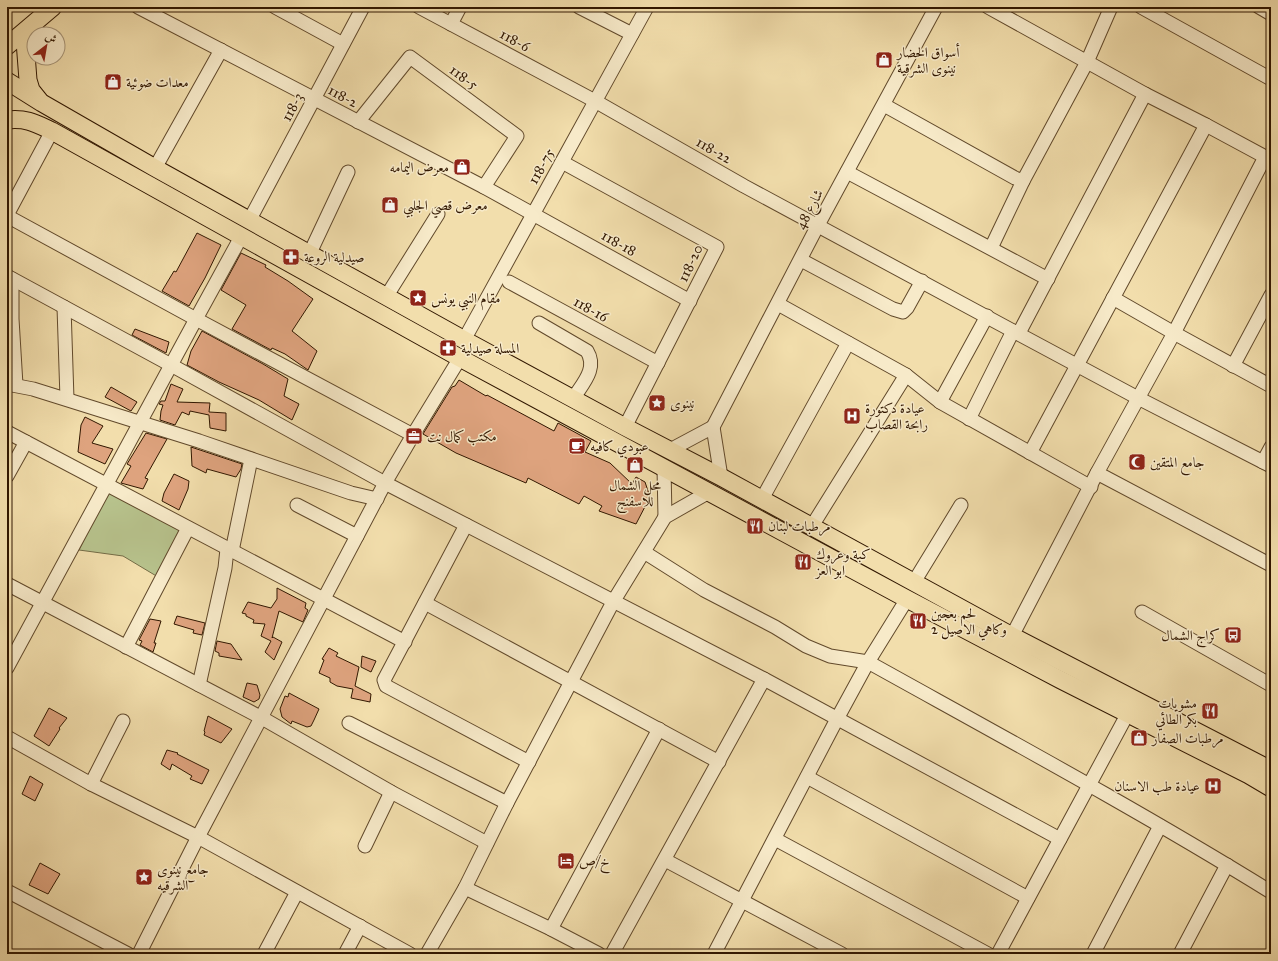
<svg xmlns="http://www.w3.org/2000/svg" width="1278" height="961" font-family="'IM FELL Great Primer',Amiri,serif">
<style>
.green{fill:#b7c28c;stroke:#746c46}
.building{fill:#dea37e;stroke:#311700}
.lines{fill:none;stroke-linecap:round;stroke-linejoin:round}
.minor-casing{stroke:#61492b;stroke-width:15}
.major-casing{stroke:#311700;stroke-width:19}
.minor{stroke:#f7eac9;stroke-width:13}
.major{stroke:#f2deac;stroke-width:17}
.labels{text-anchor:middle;stroke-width:3;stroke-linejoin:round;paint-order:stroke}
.street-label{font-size:14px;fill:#311700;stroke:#f7eac9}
.poi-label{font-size:14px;fill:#311700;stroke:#f7eac9;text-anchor:start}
</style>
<rect width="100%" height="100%" fill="#f2deac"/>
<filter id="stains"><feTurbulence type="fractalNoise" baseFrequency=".005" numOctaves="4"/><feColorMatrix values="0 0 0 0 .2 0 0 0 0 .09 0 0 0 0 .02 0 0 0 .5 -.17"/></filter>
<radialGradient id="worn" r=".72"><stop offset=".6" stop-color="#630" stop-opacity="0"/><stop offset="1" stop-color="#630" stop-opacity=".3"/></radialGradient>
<polygon class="green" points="108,490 181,530 158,577 123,556 79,550"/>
<g class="building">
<polygon points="197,233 221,245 205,278 189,306 162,291 174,271 176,272"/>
<polygon points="241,253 266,265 265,267 288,281 313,299 292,331 317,351 308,370 285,354 272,348 271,350 232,329 246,305 221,290"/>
<polygon points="135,329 169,342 166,353 132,335"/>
<polygon points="202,331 263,364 288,379 284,396 299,404 292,420 259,400 219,382 187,365 191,351"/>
<polygon points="459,380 486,396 487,395 554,431 558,423 591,441 585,452 610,463 632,484 636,477 645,482 650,497 636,524 599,511 602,506 584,496 579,504 528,478 526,483 456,453 423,434 452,387 455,386"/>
<polygon points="171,384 183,389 177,402 210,403 209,412 226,413 226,431 210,428 209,415 190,411 189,415 182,412 175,425 160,420 161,411 163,405 159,404 161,401 165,401"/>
<polygon points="111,387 137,402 131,411 105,397"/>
<polygon points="85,417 103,426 92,443 113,449 105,464 78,452 81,425"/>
<polygon points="146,433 167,439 145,478 148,479 143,489 121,483 131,466 127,464"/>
<polygon points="191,447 242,464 241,469 236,477 207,469 206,473 192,466"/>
<polygon points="174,474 189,481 188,489 179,510 162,501 164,493"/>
<polygon points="277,588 306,603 305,608 308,610 303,622 279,611 272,638 273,637 282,642 274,660 265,652 271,641 261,636 265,624 253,623 254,620 246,616 246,614 242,613 248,602 271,608 277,599"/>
<polygon points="177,616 205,623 202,635 193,633 194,630 174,624"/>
<polygon points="150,619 161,621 154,643 156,643 153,652 140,645 142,641 139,640"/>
<polygon points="217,641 231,644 242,660 219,656 219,653 215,651"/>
<polygon points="329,648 338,653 336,656 359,667 355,686 371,694 370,702 351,698 353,689 337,686 330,682 330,678 319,673 324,660 322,659"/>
<polygon points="362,656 376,661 371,672 361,667"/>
<polygon points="247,683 257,685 260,695 259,699 254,702 243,697"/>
<polygon points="289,693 319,709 314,720 311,726 307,727 292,721 291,724 282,717 280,709 285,696 288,697"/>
<polygon points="49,708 67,718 59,728 60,729 49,746 34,736"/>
<polygon points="208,716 232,729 221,743 204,735 205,732 204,731"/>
<polygon points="167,750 178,753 177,754 209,770 202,784 190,779 192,776 172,764 170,770 161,764"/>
<polygon points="30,776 43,784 35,801 22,794"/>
<polygon points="40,863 60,874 48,894 29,885"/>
</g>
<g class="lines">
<g class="minor-casing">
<g id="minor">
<polyline points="138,7 484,187 690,301"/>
<polyline points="275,7 343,44"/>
<polyline points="419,7 595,101 744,186 1013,331 1138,398 1271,466"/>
<polyline points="579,7 632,34"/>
<polyline points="988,7 1145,94 1206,125 1271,160"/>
<polyline points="1141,7 1271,79"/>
<polyline points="1259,7 1271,14"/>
<polyline points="451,24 460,7"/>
<polyline points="884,105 1015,178 1023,181"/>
<polyline points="358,122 410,57 517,136 484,187"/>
<polyline points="562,162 717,247 625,427"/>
<polyline points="155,168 221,50"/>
<polyline points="847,172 1048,279"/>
<polyline points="7,215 52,131"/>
<polyline points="7,216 196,319 413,435"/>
<polyline points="249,221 363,7"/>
<polyline points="991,248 1023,181 1087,62 1111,7"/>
<polyline points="309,255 348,172"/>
<polyline points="801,260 893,309 903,312 907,308 922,281"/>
<polyline points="7,276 171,365 385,483 764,679 1060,839"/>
<polyline points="12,279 12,319 16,385"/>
<polyline points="509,282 658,363"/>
<polyline points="386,297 438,214"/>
<polyline points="1113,298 1174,333 1271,386"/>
<polyline points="778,304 906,375 940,402 1091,487"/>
<polyline points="64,307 67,399"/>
<path d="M 539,323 L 587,351 C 598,369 582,384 573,399"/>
<polyline points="1019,333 1145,94"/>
<polyline points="464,340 647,7"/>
<polyline points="1233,366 1271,295"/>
<polyline points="7,384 33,389 199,441 351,493 377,499"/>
<polyline points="940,402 987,316"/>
<polyline points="969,419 1013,331"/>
<polyline points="713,427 818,225 936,7"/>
<polyline points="713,427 721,477"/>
<polyline points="7,432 405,642"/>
<polyline points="670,450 713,427"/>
<polyline points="1030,453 1206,125"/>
<polyline points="1263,462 1271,447"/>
<polyline points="664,468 665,517"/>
<polyline points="1097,473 1271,565"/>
<polyline points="7,476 26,442"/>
<polyline points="762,499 848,343"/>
<polyline points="297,505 357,536"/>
<polyline points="466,525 384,680 386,686 529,762"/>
<polyline points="812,526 906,375"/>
<polyline points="232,551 251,459"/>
<path d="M 644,552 L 704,590 L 775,627 L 806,646 L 830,656 L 868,662 C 1003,737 1140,811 1271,892"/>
<polyline points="914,582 961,505"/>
<polyline points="7,584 262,718 391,792 487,843"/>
<polyline points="425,603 719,762"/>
<polyline points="1142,612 1271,685"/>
<polyline points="1012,636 1097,473 1174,333 1265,157"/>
<polyline points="126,647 188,528"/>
<polyline points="7,668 196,319 241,237"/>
<polyline points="199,685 225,568 227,549"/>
<polyline points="349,723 507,803"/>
<polyline points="7,737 91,784 198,837 410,954"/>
<polyline points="807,777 1028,898"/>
<polyline points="91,784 123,721"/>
<polyline points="775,839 988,954"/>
<polyline points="365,846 391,792"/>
<polyline points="665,860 842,954"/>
<polyline points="465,888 551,929 599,954"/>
<polyline points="7,891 128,954"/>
<polyline points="551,929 659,729"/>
<polyline points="139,954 198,837 385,483 413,435 460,358"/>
<polyline points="264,954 297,892"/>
<polyline points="345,954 360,926"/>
<polyline points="427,954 465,888 507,803 613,602 665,517 709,492"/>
<polyline points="612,954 764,679"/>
<polyline points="714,954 837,719 868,662 907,599"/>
<polyline points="998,954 1128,713"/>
<polyline points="1093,954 1160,826"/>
<polyline points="1180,954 1227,865"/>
</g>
</g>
<g class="major-casing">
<g id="major">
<polyline points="30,27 26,33 25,41 28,80 31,90 39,100"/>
<polyline points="7,46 53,7"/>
<polyline points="7,81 42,103 155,168 468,342 625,427 721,477 1012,636 1271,770"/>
<path d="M 7,120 C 27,118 35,123 52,131 L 460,358 L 907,599 L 1061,680 L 1249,775 L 1271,788"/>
</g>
</g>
<use href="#minor" class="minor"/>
<use href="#major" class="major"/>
</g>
<defs>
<g id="shop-square" transform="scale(0.9)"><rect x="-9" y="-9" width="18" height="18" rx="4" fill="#8f2418" stroke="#f7eac9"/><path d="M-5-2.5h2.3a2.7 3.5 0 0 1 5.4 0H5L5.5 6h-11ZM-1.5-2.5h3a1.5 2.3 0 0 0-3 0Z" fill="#fff"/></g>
<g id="pharmacy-square" transform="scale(0.9)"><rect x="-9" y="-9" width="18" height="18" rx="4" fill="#8f2418" stroke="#f7eac9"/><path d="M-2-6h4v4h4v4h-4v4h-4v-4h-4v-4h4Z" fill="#fff"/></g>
<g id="sight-square" transform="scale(0.9)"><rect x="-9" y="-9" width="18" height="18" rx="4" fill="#8f2418" stroke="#f7eac9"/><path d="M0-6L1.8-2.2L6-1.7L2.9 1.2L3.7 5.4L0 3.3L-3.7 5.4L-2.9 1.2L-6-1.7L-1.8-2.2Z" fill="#fff"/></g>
<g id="hospital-square" transform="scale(0.9)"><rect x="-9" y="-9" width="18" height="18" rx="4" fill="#8f2418" stroke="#f7eac9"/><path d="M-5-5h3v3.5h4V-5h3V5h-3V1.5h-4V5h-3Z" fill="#fff"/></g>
<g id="office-square" transform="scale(0.9)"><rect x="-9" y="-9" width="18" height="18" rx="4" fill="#8f2418" stroke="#f7eac9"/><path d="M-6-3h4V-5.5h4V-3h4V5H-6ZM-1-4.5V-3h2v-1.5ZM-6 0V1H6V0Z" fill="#fff"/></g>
<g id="cafe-square" transform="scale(0.9)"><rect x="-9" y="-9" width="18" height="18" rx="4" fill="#8f2418" stroke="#f7eac9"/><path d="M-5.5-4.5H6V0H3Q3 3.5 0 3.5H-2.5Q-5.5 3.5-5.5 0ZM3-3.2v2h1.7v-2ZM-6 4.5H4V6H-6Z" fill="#fff"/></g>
<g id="mosque-square" transform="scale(0.9)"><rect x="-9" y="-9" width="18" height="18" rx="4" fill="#8f2418" stroke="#f7eac9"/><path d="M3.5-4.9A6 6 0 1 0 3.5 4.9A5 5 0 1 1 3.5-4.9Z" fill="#fff"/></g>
<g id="restaurant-square" transform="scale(0.9)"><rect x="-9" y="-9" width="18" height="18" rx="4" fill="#8f2418" stroke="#f7eac9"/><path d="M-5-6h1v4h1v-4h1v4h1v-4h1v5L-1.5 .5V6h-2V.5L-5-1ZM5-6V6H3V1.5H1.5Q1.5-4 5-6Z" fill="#fff"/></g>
<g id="bus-square" transform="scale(0.9)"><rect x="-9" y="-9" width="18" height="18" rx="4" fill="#8f2418" stroke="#f7eac9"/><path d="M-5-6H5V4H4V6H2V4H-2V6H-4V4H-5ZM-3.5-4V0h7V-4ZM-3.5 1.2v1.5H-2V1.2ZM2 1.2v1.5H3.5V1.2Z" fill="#fff"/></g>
<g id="hotel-square" transform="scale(0.9)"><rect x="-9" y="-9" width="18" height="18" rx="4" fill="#8f2418" stroke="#f7eac9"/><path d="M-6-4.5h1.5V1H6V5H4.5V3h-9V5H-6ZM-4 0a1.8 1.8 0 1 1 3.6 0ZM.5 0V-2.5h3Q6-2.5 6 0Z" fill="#fff"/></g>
</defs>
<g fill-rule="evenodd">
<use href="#shop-square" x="884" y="60"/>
<use href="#shop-square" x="113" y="82"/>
<use href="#shop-square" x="462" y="167"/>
<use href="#shop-square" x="390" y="205"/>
<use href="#pharmacy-square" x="291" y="257"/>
<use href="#sight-square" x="418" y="298"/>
<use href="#pharmacy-square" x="448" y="348"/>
<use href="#sight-square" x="657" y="403"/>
<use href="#hospital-square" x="852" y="416"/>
<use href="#office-square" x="414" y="436"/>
<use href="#cafe-square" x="577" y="446"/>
<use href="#mosque-square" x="1137" y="462"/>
<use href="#shop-square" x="635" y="465"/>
<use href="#restaurant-square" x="755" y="526"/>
<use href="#restaurant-square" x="803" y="562"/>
<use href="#restaurant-square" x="918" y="621"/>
<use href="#bus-square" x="1233" y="635"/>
<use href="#restaurant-square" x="1210" y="711"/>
<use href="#shop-square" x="1139" y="738"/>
<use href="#hospital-square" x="1213" y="786"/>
<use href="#hotel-square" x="566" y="861"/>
<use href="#sight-square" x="144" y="877"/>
</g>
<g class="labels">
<g class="street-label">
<text transform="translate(515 40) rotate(28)" y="5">118-6</text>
<text transform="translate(464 77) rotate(36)" y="5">118-5</text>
<text transform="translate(343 96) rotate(28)" y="5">118-2</text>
<text transform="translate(292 107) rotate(-62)" y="5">118-3</text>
<text transform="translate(714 150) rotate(30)" y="5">118-22</text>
<text transform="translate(541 166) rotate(-61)" y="5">118-75</text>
<text transform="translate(809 209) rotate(-62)" y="5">شارع 48</text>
<text transform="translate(619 243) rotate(29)" y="5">118-18</text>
<text transform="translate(690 263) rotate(-65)" y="5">118-20</text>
<text transform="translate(591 309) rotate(29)" y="5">118-16</text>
</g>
<g class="poi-label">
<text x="897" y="57">أسواق الخضار<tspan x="897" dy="16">نينوى الشرقية</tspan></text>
<text x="126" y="87">معدات ضوئية</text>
<text x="449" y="172" text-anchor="end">معرض اليمامه</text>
<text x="403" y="210">معرض قصي الجلبي</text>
<text x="304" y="262">صيدلية الروعة</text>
<text x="431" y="303">مقام النبي يونس</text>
<text x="461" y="353">المسلة صيدلية</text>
<text x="670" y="408">نينوى</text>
<text x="865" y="413">عيادة دكتورة<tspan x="865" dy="16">رابحة القصاب</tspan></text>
<text x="427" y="441">مكتب كمال نت</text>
<text x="590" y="451">عبودي كافيه</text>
<text x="1150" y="467">جامع المتقين</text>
<text x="635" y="490" text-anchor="middle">محل الشمال<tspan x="635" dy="16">للاسفنج</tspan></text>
<text x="768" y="531">مرطبات لبنان</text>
<text x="816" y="559">كبة وعروك<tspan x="816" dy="16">ابو العز</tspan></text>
<text x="931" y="618">لحم بعجين<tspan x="931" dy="16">وكاهي الاصيل 2</tspan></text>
<text x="1220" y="640" text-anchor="end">كراج الشمال</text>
<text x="1197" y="708" text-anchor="end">مشويات<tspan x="1197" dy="16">بكر الطائي</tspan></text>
<text x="1152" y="743">مرطبات الصفار</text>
<text x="1200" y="791" text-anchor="end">عيادة طب الاسنان</text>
<text x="579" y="866">خ/ص</text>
<text x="157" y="874">جامع نينوى<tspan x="157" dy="16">الشرقيه</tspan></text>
</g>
</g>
<rect width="1278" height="961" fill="none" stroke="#f2deac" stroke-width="24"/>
<rect x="8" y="8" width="1262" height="945" fill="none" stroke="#311700" stroke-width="2"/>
<rect x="12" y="12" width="1254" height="937" fill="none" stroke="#311700"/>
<g transform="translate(46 46) rotate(31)"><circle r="19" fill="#f7eac9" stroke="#a89679"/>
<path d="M0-3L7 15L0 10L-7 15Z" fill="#8f2418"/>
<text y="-6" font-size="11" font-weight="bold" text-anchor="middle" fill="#311700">ش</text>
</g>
<rect width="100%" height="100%" filter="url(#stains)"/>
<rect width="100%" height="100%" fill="url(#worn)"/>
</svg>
